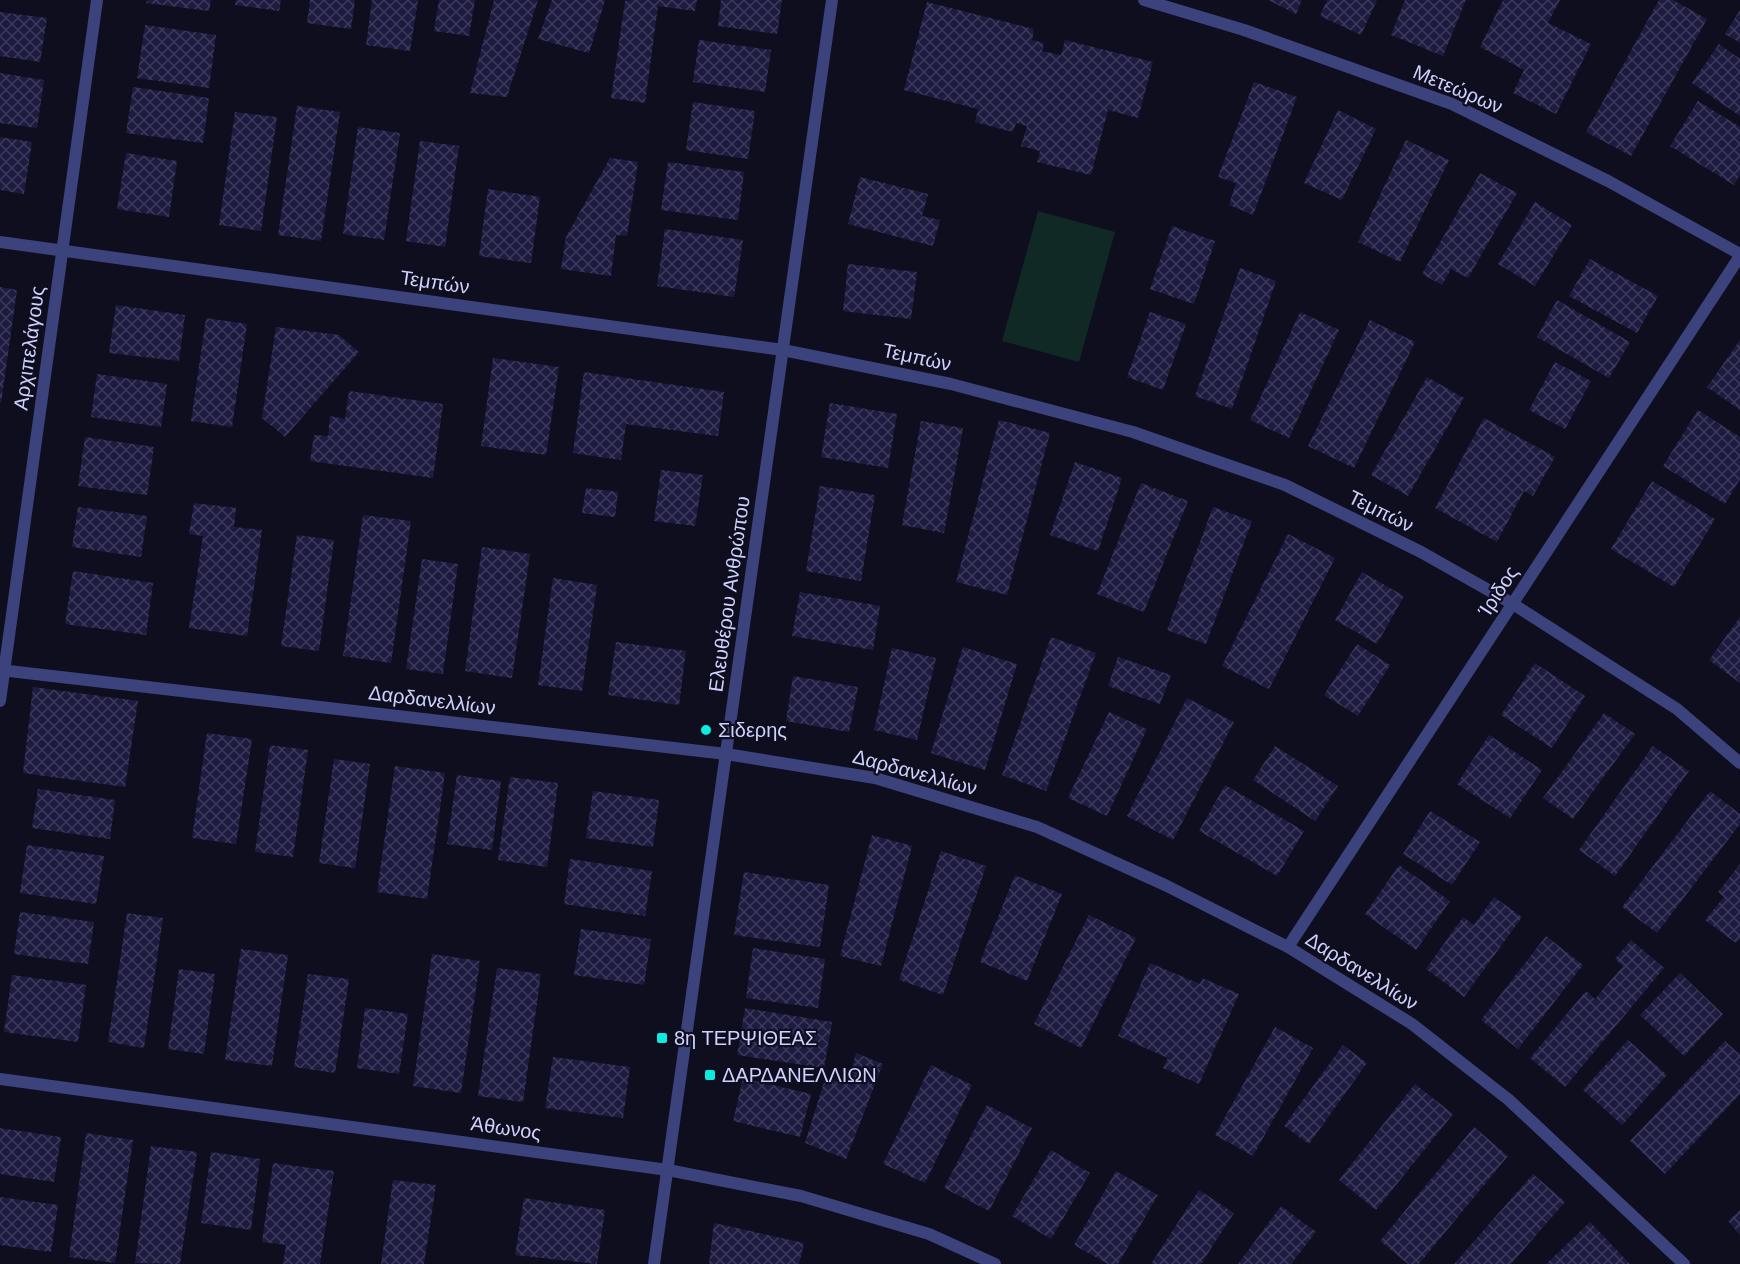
<svg xmlns="http://www.w3.org/2000/svg" width="1740" height="1264" font-family="Helvetica,sans-serif">
<style>
.green{fill:#112924}
.building{fill:url(#building-cross-hatch)}
.lines{fill:none;stroke-linecap:round;stroke-linejoin:round}
.minor{stroke:#3b427c;stroke-width:12}
.tertiary{stroke:#3b427c;stroke-width:12}
.poi-dot{fill:#0cebe0;stroke:#0e0e1f;stroke-width:2}
.labels{text-anchor:middle;stroke-width:4.5;stroke-linejoin:round;paint-order:stroke}
.street-label{font-size:20px;fill:#ced0fd;stroke:#0e0e1f}
.poi-label{font-size:20px;fill:#ced0fd;stroke:#0e0e1f;text-anchor:start}
</style>
<defs>
<pattern id="building-cross-hatch" width="8" height="8" patternUnits="userSpaceOnUse" patternTransform="scale(1.5)"><rect width="8" height="8" fill="#1d1b3f"/><path d="M0 0l8 8M0 8l8-8" fill="none" stroke="#3d3b5c"/></pattern>
</defs>
<rect width="100%" height="100%" fill="#0e0e1f"/>
<polygon class="green" points="1038,211 1115,232 1079,362 1002,341"/>
<g class="building">
<polygon points="147,0 211,0 209,11 146,3"/>
<polygon points="236,0 281,0 279,11 235,5"/>
<polygon points="310,0 355,0 351,29 307,23"/>
<polygon points="372,0 418,0 410,51 366,45"/>
<polygon points="439,0 475,0 469,36 434,31"/>
<polygon points="494,0 538,0 507,97 470,93"/>
<polygon points="552,0 605,0 589,53 538,39"/>
<polygon points="632,0 697,0 695,11 658,6 645,103 611,98 625,1"/>
<polygon points="721,0 782,0 777,34 718,26"/>
<polygon points="1268,0 1302,0 1296,14"/>
<polygon points="1327,0 1377,0 1361,35 1320,16"/>
<polygon points="1405,0 1466,0 1443,56 1391,35"/>
<polygon points="1503,0 1560,0 1548,23 1591,44 1556,114 1513,93 1524,70 1480,47"/>
<polygon points="1659,0 1673,0 1707,19 1631,156 1586,132"/>
<polygon points="927,2 1034,29 1032,40 1044,43 1042,51 1061,55 1065,40 1153,62 1138,118 1108,110 1091,175 1037,162 1040,151 1021,146 1027,126 1016,123 1013,132 975,122 978,109 904,90"/>
<polygon points="1740,10 1740,43 1725,34"/>
<polygon points="0,12 47,18 40,62 0,56"/>
<polygon points="145,25 216,35 209,88 137,78"/>
<polygon points="699,40 771,50 765,92 693,82"/>
<polygon points="1719,44 1740,59 1740,116 1692,83"/>
<polygon points="0,73 44,80 37,128 0,123"/>
<polygon points="1254,82 1297,97 1253,215 1229,205 1236,183 1218,177"/>
<polygon points="133,87 209,98 203,143 126,133"/>
<polygon points="1698,101 1740,127 1740,175 1734,185 1670,146"/>
<polygon points="693,102 755,111 748,159 686,150"/>
<polygon points="297,106 340,112 321,241 278,235"/>
<polygon points="1338,110 1376,129 1342,200 1304,183"/>
<polygon points="235,112 277,117 261,231 219,225"/>
<polygon points="358,127 400,133 384,240 343,234"/>
<polygon points="0,137 32,142 24,194 0,190"/>
<polygon points="1406,140 1449,160 1400,262 1358,242"/>
<polygon points="420,141 459,146 445,247 406,241"/>
<polygon points="126,153 177,161 169,217 117,209"/>
<polygon points="610,158 638,162 627,236 616,235 611,276 561,269 566,237"/>
<polygon points="668,162 744,172 738,220 661,210"/>
<polygon points="1480,173 1517,193 1468,278 1451,269 1442,285 1422,274"/>
<polygon points="860,177 928,194 922,216 940,220 933,246 848,224"/>
<polygon points="488,189 540,197 531,263 479,256"/>
<polygon points="1535,202 1572,225 1535,286 1498,264"/>
<polygon points="1172,226 1215,241 1194,304 1150,289"/>
<polygon points="665,229 743,240 734,297 657,286"/>
<polygon points="1590,259 1658,296 1637,333 1569,296"/>
<polygon points="848,264 917,272 911,319 843,311"/>
<polygon points="1240,268 1276,281 1232,409 1195,396"/>
<polygon points="0,287 17,290 1,403 0,403"/>
<polygon points="1557,300 1630,342 1609,378 1537,337"/>
<polygon points="116,305 185,315 179,361 109,353"/>
<polygon points="1150,312 1186,324 1163,390 1127,377"/>
<polygon points="1300,312 1339,330 1289,438 1250,420"/>
<polygon points="206,318 247,324 232,427 191,421"/>
<polygon points="1370,320 1415,342 1354,468 1308,446"/>
<polygon points="276,327 339,335 359,352 285,437 262,418"/>
<polygon points="1740,340 1740,410 1707,387"/>
<polygon points="493,358 559,367 546,455 481,446"/>
<polygon points="1555,362 1591,381 1565,429 1529,410"/>
<polygon points="584,372 724,392 718,436 626,424 621,460 573,453"/>
<polygon points="97,374 167,384 161,427 91,417"/>
<polygon points="1427,377 1464,398 1408,496 1371,475"/>
<polygon points="349,391 443,404 433,478 310,461 314,435 328,436 330,416 345,419"/>
<polygon points="830,403 897,414 888,468 821,457"/>
<polygon points="1698,410 1740,437 1740,479 1725,504 1663,466"/>
<polygon points="1484,418 1555,457 1533,496 1524,491 1497,542 1435,508"/>
<polygon points="999,420 1050,433 1007,595 956,582"/>
<polygon points="921,421 963,428 944,533 902,525"/>
<polygon points="85,437 154,447 147,495 78,486"/>
<polygon points="1075,462 1122,478 1098,551 1050,535"/>
<polygon points="661,470 703,475 695,526 654,521"/>
<polygon points="1652,481 1715,519 1674,587 1611,549"/>
<polygon points="1141,483 1188,501 1144,612 1097,594"/>
<polygon points="820,486 875,495 861,581 806,571"/>
<polygon points="586,488 618,492 615,517 582,513"/>
<polygon points="194,503 236,508 234,527 262,530 247,636 189,628 203,536 189,534"/>
<polygon points="78,507 147,516 141,557 72,547"/>
<polygon points="1213,507 1252,521 1206,644 1167,630"/>
<polygon points="363,515 411,521 391,663 343,656"/>
<polygon points="1288,534 1335,558 1269,689 1222,666"/>
<polygon points="297,535 334,540 319,651 281,646"/>
<polygon points="482,547 530,554 512,678 465,671"/>
<polygon points="422,559 458,564 443,674 406,669"/>
<polygon points="73,571 153,583 146,635 65,624"/>
<polygon points="1362,572 1404,596 1377,644 1335,620"/>
<polygon points="553,578 597,585 582,691 538,685"/>
<polygon points="800,592 880,606 873,650 792,636"/>
<polygon points="1740,617 1740,683 1709,660"/>
<polygon points="1051,637 1096,653 1046,791 1002,775"/>
<polygon points="616,642 686,651 679,705 608,695"/>
<polygon points="1357,644 1390,665 1358,716 1324,695"/>
<polygon points="963,647 1017,664 985,770 931,753"/>
<polygon points="892,648 936,658 917,740 874,730"/>
<polygon points="1118,657 1171,675 1160,704 1108,686"/>
<polygon points="1535,663 1585,696 1552,748 1501,715"/>
<polygon points="793,676 858,687 849,732 786,721"/>
<polygon points="33,687 138,701 125,787 23,773"/>
<polygon points="1187,698 1234,722 1173,840 1127,816"/>
<polygon points="1109,712 1147,729 1107,816 1068,798"/>
<polygon points="1604,713 1635,734 1573,819 1543,798"/>
<polygon points="207,733 252,739 236,844 192,838"/>
<polygon points="1489,735 1542,770 1510,818 1457,784"/>
<polygon points="270,745 308,750 293,857 255,852"/>
<polygon points="1275,746 1338,786 1315,821 1253,780"/>
<polygon points="1653,746 1689,771 1615,876 1579,850"/>
<polygon points="334,759 370,764 355,868 319,863"/>
<polygon points="395,766 445,773 427,899 377,892"/>
<polygon points="457,775 501,781 492,850 447,844"/>
<polygon points="510,777 558,783 547,867 498,860"/>
<polygon points="1225,785 1304,831 1277,876 1199,831"/>
<polygon points="38,789 115,800 110,839 32,828"/>
<polygon points="593,791 659,800 653,847 586,838"/>
<polygon points="1710,791 1740,814 1740,824 1657,933 1622,907"/>
<polygon points="1430,811 1480,842 1452,885 1403,854"/>
<polygon points="872,835 912,846 881,966 840,956"/>
<polygon points="27,845 104,856 96,904 20,893"/>
<polygon points="941,851 986,866 943,995 899,980"/>
<polygon points="570,859 652,871 645,916 564,904"/>
<polygon points="1740,864 1740,939 1736,943 1705,920 1724,897 1718,892"/>
<polygon points="1399,865 1450,901 1416,950 1365,914"/>
<polygon points="744,872 829,885 820,947 734,935"/>
<polygon points="1015,875 1062,894 1027,981 980,962"/>
<polygon points="1494,897 1522,917 1464,997 1426,969 1463,917 1474,925"/>
<polygon points="20,912 94,922 88,964 14,954"/>
<polygon points="127,913 163,918 144,1048 108,1042"/>
<polygon points="1089,915 1136,938 1081,1048 1034,1024"/>
<polygon points="581,929 651,939 644,985 574,975"/>
<polygon points="1546,936 1583,965 1518,1049 1481,1020"/>
<polygon points="1631,940 1664,968 1565,1087 1530,1058 1586,991 1595,999 1623,966 1615,959"/>
<polygon points="753,948 825,959 818,1008 746,998"/>
<polygon points="241,949 288,955 272,1066 225,1060"/>
<polygon points="432,954 480,961 461,1093 413,1086"/>
<polygon points="1150,963 1200,984 1202,978 1239,994 1199,1084 1163,1068 1168,1058 1118,1036"/>
<polygon points="497,968 541,974 523,1102 478,1096"/>
<polygon points="179,969 215,974 204,1054 168,1049"/>
<polygon points="1680,973 1723,1014 1684,1056 1640,1015"/>
<polygon points="308,974 349,979 335,1073 294,1067"/>
<polygon points="12,975 86,985 78,1042 4,1032"/>
<polygon points="365,1008 408,1014 399,1074 357,1068"/>
<polygon points="745,1008 832,1022 824,1068 737,1055"/>
<polygon points="1275,1027 1313,1048 1253,1156 1215,1135"/>
<polygon points="1628,1040 1667,1075 1622,1125 1583,1090"/>
<polygon points="1725,1041 1740,1055 1740,1094 1665,1174 1630,1141"/>
<polygon points="1343,1045 1367,1063 1309,1144 1284,1126"/>
<polygon points="856,1053 883,1064 846,1159 805,1143 825,1079 848,1083"/>
<polygon points="553,1057 630,1067 623,1118 545,1108"/>
<polygon points="931,1065 972,1085 925,1183 883,1164"/>
<polygon points="743,1078 811,1094 800,1137 733,1121"/>
<polygon points="1415,1084 1453,1114 1376,1210 1339,1180"/>
<polygon points="987,1105 1032,1128 989,1211 944,1188"/>
<polygon points="1474,1127 1508,1156 1419,1264 1408,1264 1380,1241"/>
<polygon points="0,1128 61,1137 54,1182 0,1174"/>
<polygon points="86,1133 133,1140 115,1263 69,1257"/>
<polygon points="151,1146 197,1152 180,1264 135,1263"/>
<polygon points="1051,1150 1090,1173 1051,1239 1012,1216"/>
<polygon points="211,1152 260,1159 251,1230 201,1223"/>
<polygon points="273,1163 334,1171 320,1264 283,1264 286,1245 262,1242"/>
<polygon points="1116,1171 1158,1195 1118,1264 1108,1264 1074,1245"/>
<polygon points="1533,1174 1565,1202 1511,1264 1454,1264"/>
<polygon points="393,1180 436,1185 424,1264 381,1264"/>
<polygon points="1199,1190 1234,1213 1201,1264 1151,1264"/>
<polygon points="0,1197 58,1205 51,1252 0,1245"/>
<polygon points="524,1198 605,1210 597,1264 515,1255"/>
<polygon points="1281,1206 1316,1232 1291,1264 1238,1264"/>
<polygon points="1740,1210 1740,1235 1728,1221"/>
<polygon points="1590,1222 1630,1264 1546,1264"/>
<polygon points="714,1223 804,1243 799,1264 709,1264"/>
</g>
<g class="lines">
<g class="minor">
<polyline points="1144,0 1244,30 1452,104 1608,181 1740,254"/>
<polyline points="0,242 783,350 951,384 1133,432 1285,485 1421,552 1513,604 1677,709 1740,763"/>
<polyline points="0,670 726,754 875,778 1037,827 1165,885 1288,947 1412,1024 1509,1100 1684,1264"/>
<polyline points="0,701 97,0"/>
<polyline points="1288,947 1740,256"/>
<polyline points="0,1079 668,1170 801,1196 929,1234 995,1264"/>
</g>
<polyline class="tertiary" points="654,1264 832,0"/>
</g>
<g class="poi-dot">
<circle cx="706" cy="730" r="6"/>
<rect x="656" y="1032" width="12" height="12" rx="3"/>
<rect x="704" y="1069" width="12" height="12" rx="3"/>
</g>
<g class="labels">
<g class="street-label">
<text transform="translate(1458 89) rotate(23)" y="7">Μετεώρων</text>
<text transform="translate(435 282) rotate(8)" y="7">Τεμπών</text>
<text transform="translate(29 348) rotate(-82)" y="7">Αρχιπελάγους</text>
<text transform="translate(917 357) rotate(12)" y="7">Τεμπών</text>
<text transform="translate(1381 511) rotate(26)" y="7">Τεμπών</text>
<text transform="translate(1498 591) rotate(-57)" y="7">Ίριδος</text>
<text transform="translate(729 594) rotate(-82)" y="7">Ελευθέρου Ανθρώπου</text>
<text transform="translate(432 700) rotate(7)" y="7">Δαρδανελλίων</text>
<text transform="translate(915 772) rotate(15)" y="7">Δαρδανελλίων</text>
<text transform="translate(1362 971) rotate(32)" y="7">Δαρδανελλίων</text>
<text transform="translate(506 1128) rotate(8)" y="7">Άθωνος</text>
</g>
<g class="poi-label">
<text x="718" y="737">Σιδερης</text>
<text x="674" y="1045">8η ΤΕΡΨΙΘΕΑΣ</text>
<text x="722" y="1082">ΔΑΡΔΑΝΕΛΛΙΩΝ</text>
</g>
</g>
</svg>
